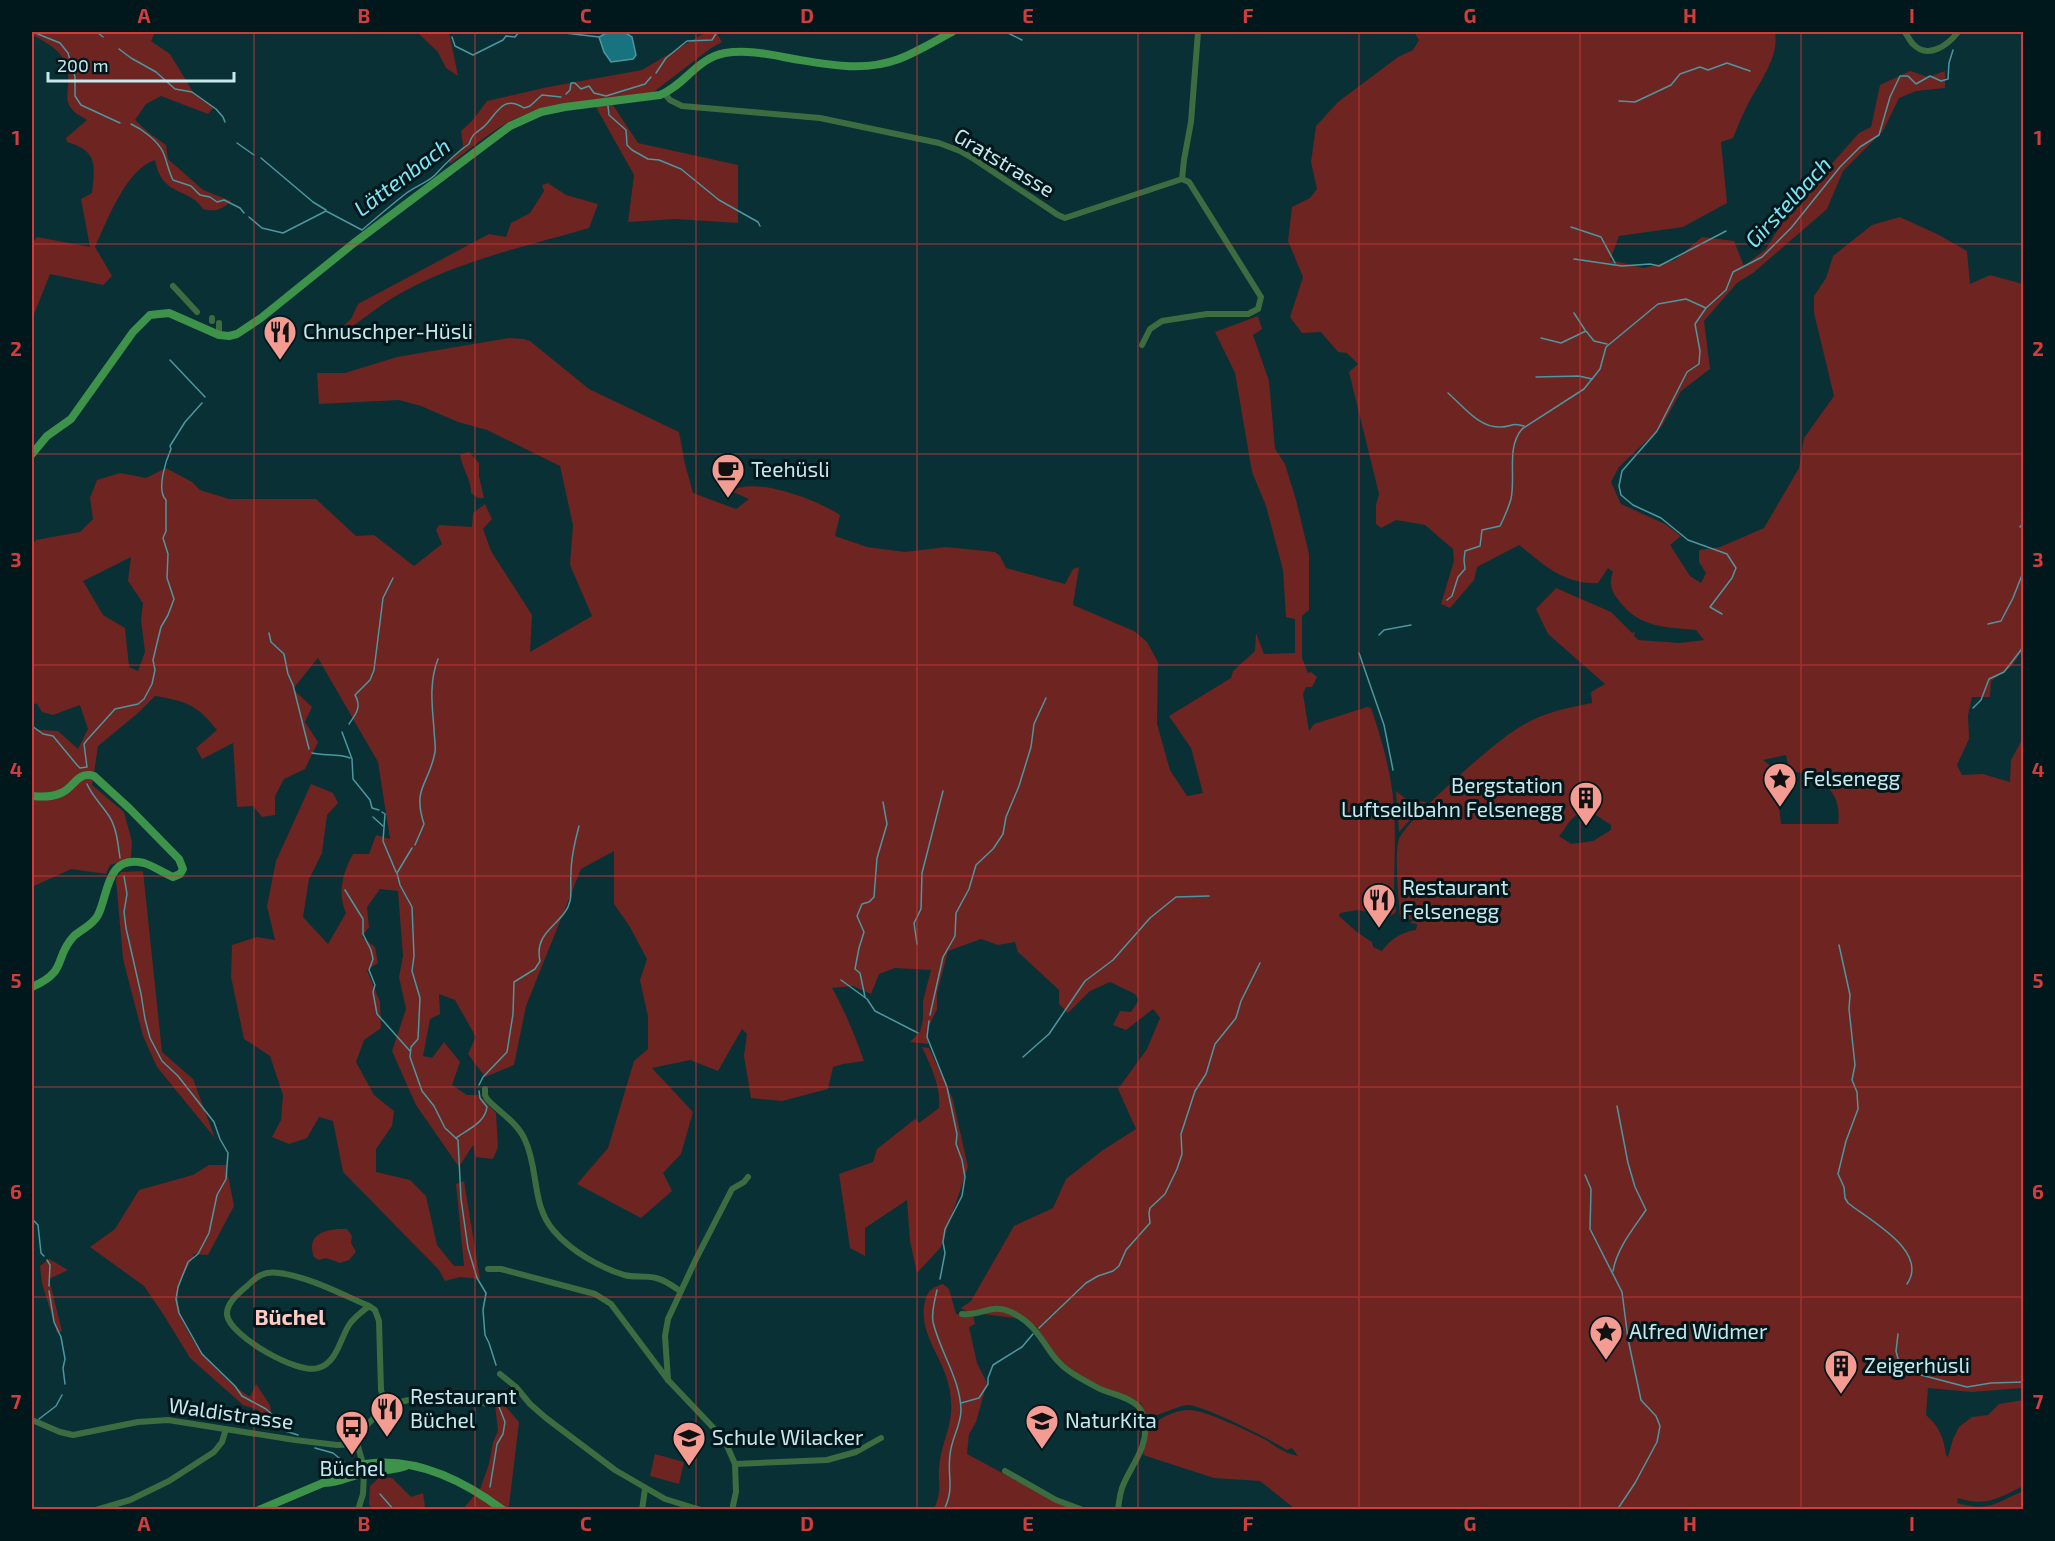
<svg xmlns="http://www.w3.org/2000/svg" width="2055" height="1541" font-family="'Exo 2',sans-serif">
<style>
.green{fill:#6e2420;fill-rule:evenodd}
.water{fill:#17747f;stroke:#4c97a0;stroke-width:1.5}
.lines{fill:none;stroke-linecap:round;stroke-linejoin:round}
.stream{stroke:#4c97a0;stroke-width:1.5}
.street{stroke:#3b6d41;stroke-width:6}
.secondary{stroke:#3e934b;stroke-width:8}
.grid{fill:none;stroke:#d43b3c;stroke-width:1.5;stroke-opacity:0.55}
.labels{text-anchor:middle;stroke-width:6;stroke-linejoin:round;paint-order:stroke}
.street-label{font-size:21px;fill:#c7e8ed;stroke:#00171b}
.poi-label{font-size:21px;fill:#c7e8ed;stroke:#00171b;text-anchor:start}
.water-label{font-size:22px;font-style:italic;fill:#7de7f5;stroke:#00171b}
.neighbourhood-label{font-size:22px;font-weight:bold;fill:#ffcbc4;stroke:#00171b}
.neatline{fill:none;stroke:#d43b3c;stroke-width:2}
.grid-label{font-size:20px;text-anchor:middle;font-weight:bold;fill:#d43b3c}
</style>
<rect width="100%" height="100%" fill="#093035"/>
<g class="green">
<path d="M 32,32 L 155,32 L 151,41 L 170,54 L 193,92 L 214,107 L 208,114 L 161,96 L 146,104 L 135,120 L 149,133 L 166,145 L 168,159 L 203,190 L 231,201 C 221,210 216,212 203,209 C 190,187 162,198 155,160 C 126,169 107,221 95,247 L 112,276 L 103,285 L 50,274 L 32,319 L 32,244 L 37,237 L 90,247 L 81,199 L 92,193 C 95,165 98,151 67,142 L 66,138 L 87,120 C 83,117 75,114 72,109 C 66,103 67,95 68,87 C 71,57 56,47 32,35 Z"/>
<polygon points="417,32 449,32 458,76 446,68 438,52"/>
<path d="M 706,32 L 716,32 L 722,42 L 711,48 L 651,94 L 609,99 L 638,143 L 738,165 L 738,223 L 676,219 L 628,222 L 634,175 L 592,100 C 569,103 546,106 524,115 C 499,124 472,148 450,164 L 449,161 L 463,146 L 461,131 L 472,121 L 487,101 L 548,87 L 642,70 Z"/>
<path d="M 1414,32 L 1775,32 C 1780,58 1757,85 1746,108 C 1741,118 1737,128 1733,138 L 1721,142 L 1727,203 L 1683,227 L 1619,236 L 1610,260 L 1644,268 L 1675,260 L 1702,237 L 1734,241 L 1744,266 L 1766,249 L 1803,189 L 1815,183 L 1859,133 L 1871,127 L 1880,85 L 1910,71 L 1928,77 L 1945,71 L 1945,88 L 1916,91 L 1899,98 L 1883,131 L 1843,171 L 1827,209 L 1753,273 L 1737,283 L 1704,321 L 1710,369 L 1681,391 L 1662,426 L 1619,467 L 1611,482 L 1621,504 L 1665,524 L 1681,536 L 1670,545 L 1690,576 L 1701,583 L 1706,573 L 1699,562 L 1699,550 L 1720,547 L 1764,528 L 1799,468 L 1804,438 L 1834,396 L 1814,313 L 1814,296 L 1826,278 L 1833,256 L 1872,225 L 1900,217 L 1939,235 L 1967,251 L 1970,284 L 1990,275 L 2023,284 L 2023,650 L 2011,667 L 1991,681 L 1990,697 L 1972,697 L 1968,715 L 1969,739 L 1957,765 L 1962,775 L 1983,774 L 2010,782 L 2011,760 L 2023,738 L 2023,1388 L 1972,1392 L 1928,1388 L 1926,1415 C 1939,1426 1944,1438 1946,1455 L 1948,1457 L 1953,1439 L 1959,1427 L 1972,1417 L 1988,1415 L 1999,1404 L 2023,1400 L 2023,1486 C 1999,1498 1986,1507 1958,1498 L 1957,1503 C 1989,1512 1996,1503 2023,1491 L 2023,1509 L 1295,1509 L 1260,1481 L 1214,1478 L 1143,1455 L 1148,1428 C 1158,1419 1176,1409 1190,1410 C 1205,1410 1250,1432 1264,1439 C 1276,1446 1284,1453 1298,1456 L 1292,1448 L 1287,1450 C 1272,1440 1200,1403 1186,1405 C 1173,1408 1159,1415 1146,1419 L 1141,1403 L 1137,1403 L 1098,1386 L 1060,1362 L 1036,1326 L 1014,1318 L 967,1312 L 961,1308 L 971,1301 L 1014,1226 L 1053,1208 L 1066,1179 L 1103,1150 L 1136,1129 L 1118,1089 L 1147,1049 L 1160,1018 L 1153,1009 L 1126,1030 L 1113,1025 L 1120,1011 L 1131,1012 L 1139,1000 L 1135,994 L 1110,982 L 1090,991 L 1068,1013 L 1059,1004 L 1059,990 L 1018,952 L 1015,942 L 998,945 L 981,939 L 948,951 L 937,993 L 937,1009 L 928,1028 L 928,1044 L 910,1042 L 920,1032 L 923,1019 L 923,1001 L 931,970 L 895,968 L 879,974 L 871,994 L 853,986 L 832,988 C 845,1011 855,1036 864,1061 L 843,1064 L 833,1067 L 828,1089 L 782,1101 L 751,1098 L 744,1056 L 747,1034 L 742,1029 L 718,1071 L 690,1060 L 652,1068 L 693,1112 L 681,1154 L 663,1173 L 672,1191 L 641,1218 L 577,1184 L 608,1148 L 634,1061 L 648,1049 L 648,1017 L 640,980 L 647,959 L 630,927 L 614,904 L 614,851 L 581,869 L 526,1006 L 514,1065 L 485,1077 L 468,1054 L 476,1037 L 455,1000 L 439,994 L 440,1014 L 430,1019 L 423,1056 L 432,1058 L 444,1042 L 460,1062 L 452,1085 L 467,1095 L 479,1095 L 496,1113 L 498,1147 L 493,1159 L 476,1157 L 473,1145 L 459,1167 L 416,1105 L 392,1051 L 406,1009 L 399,977 L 403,956 L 398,891 L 380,889 L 367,907 L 369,927 L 362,937 L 375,947 L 378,963 L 367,970 L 380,1002 L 381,1028 L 364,1040 L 356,1062 L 374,1095 L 394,1111 L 392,1126 L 376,1149 L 376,1172 L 410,1180 L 426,1196 L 437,1245 L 454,1266 L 464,1266 L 456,1184 L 464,1181 L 480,1279 L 460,1277 L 445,1281 L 439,1270 L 343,1172 L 333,1121 L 319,1117 L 307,1138 L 289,1144 L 272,1137 L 281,1120 L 283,1095 L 270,1056 L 244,1039 L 231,977 L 232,945 L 257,937 L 275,940 L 267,906 L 276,861 L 311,784 L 333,793 L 338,803 L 327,815 L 322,853 L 309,879 L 303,917 L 328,944 L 346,913 C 337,893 343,872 353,854 L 369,854 L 376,835 L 390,839 L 378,762 L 318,658 L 293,689 L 312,707 L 305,722 L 318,742 L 305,769 L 284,779 L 275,796 L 275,815 L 262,817 L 253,806 L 237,807 L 233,743 L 202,759 L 196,748 L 217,730 C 196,704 188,702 155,696 L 137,714 L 98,746 L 94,773 C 75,767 72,788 57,791 C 49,793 39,793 32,793 L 32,728 L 40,730 L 58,731 L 78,749 L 88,729 L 80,705 L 53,715 L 42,712 L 37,704 L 32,703 L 32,545 L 36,540 L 80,532 L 93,519 L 90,498 L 97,480 L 120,473 L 146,478 L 166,468 L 192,482 L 200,490 L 229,499 L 316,499 L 356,536 L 374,535 L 414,566 L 442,544 L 436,530 L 439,525 L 472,527 L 473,513 L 485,504 L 492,519 L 483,529 L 491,551 L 532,615 L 530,652 L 592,616 L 570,565 L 573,525 L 560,466 L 487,430 L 458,422 L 421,406 L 399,400 L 319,404 L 317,373 L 345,373 L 397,357 L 509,338 L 523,339 L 530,341 L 589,389 L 679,432 L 685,464 L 693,493 L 736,509 L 749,499 L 731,491 C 755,476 817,500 840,515 L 835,536 L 867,547 L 905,552 L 946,547 L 995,552 L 1000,556 L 1006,568 L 1065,584 L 1073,569 L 1079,567 L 1073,605 L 1134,631 L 1147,642 L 1158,662 L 1157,724 L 1170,770 L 1187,796 L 1203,793 L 1191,748 L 1169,716 L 1231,678 L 1233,671 L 1255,651 L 1256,633 L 1264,654 L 1295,653 L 1295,619 L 1286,617 L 1283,570 L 1266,506 L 1252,472 L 1235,373 L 1215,332 L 1258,316 L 1262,329 L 1253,335 L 1269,381 L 1275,449 L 1285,464 L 1296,500 L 1309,554 L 1309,610 L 1302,616 L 1302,658 L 1308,673 L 1311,672 L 1317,677 L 1312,687 L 1306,687 L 1303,694 L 1309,731 L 1314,724 L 1367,707 L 1371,708 C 1380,734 1388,761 1392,789 C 1397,824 1394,860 1394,895 L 1379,892 L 1378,895 C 1390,899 1396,898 1396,912 L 1391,916 L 1392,910 L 1379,906 L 1376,914 L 1358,910 L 1340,913 L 1339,916 L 1358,933 L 1372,942 L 1373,947 L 1382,951 C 1389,940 1403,931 1416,930 L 1417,924 L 1410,923 L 1416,919 L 1403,920 L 1400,917 C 1399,900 1394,854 1399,839 C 1406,820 1494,743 1515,730 C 1538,714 1565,708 1592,703 L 1591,692 L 1605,684 L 1548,634 L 1536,609 L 1556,588 L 1611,612 L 1632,633 L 1635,632 L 1634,636 L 1638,640 L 1680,643 L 1704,640 L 1696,630 C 1666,627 1640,628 1620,602 C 1612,592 1608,585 1613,572 L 1608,568 L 1598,583 C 1562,584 1545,565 1519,545 L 1477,567 L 1474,580 L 1450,608 L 1441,604 L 1454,561 L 1453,549 L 1425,525 L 1396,520 L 1381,528 L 1376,524 L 1376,505 L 1379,494 L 1349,372 L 1358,364 L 1347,353 L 1338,352 L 1321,332 L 1302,333 L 1290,317 L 1303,277 L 1288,241 L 1292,207 L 1310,198 L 1317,189 L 1311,162 L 1316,126 L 1338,102 L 1398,57 L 1413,50 L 1419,40 ZM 131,557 L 128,581 L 143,603 L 141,620 L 145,652 L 138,671 L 129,667 L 125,628 L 103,615 L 83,581 ZM 1786,755 L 1789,771 C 1820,774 1843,791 1838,824 L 1781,824 L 1775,769 L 1763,760 ZM 1590,811 L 1611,825 L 1611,830 L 1593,841 L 1571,844 L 1559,836 C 1572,821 1569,815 1590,811 Z"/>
<path d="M 548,183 L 566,195 L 598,204 L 589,228 C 524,247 453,262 394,297 C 376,308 359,322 342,334 L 341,328 L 351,319 L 358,304 L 489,234 L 506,237 L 511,223 L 530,213 L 544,191 L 542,185 Z"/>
<path d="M 469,452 L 479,463 L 479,476 L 484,498 L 478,498 L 471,493 C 471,479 462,468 460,455 Z"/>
<polygon points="84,778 93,779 92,785 124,812 132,842 131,858 110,865 106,874 71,869 32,887 32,801 43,799"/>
<polygon points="1396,791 1407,800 1426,802 1399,832"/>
<polygon points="143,871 162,1052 193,1079 215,1138 157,1067 143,1036 123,959 116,879 121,872"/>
<path d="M 922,1047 L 929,1048 L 953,1100 L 968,1167 L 941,1247 L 917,1273 L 910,1241 L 907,1200 L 865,1228 L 865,1256 L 850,1248 L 839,1174 L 873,1162 L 877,1149 L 915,1119 L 919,1123 L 939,1108 C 941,1086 931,1067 922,1047 Z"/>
<path d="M 209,1165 L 226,1165 L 234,1206 L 208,1255 L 194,1254 C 190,1264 183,1274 180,1284 C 167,1324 219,1377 250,1397 L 256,1384 L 270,1405 L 274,1427 L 258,1410 L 243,1405 L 190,1358 L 165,1317 L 144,1286 L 90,1247 L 115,1229 L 139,1190 L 193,1175 Z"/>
<path d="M 337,1229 L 347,1229 L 352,1236 L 351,1243 L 356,1252 L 349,1260 L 340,1263 L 326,1258 L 319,1260 L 314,1257 C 307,1237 320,1231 337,1229 Z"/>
<polygon points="49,1259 68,1270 49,1279 62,1331 57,1333 42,1283 40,1266"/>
<path d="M 943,1284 L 949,1289 L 956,1314 L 973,1316 L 975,1324 L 969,1327 L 977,1363 L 987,1383 L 976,1422 L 969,1434 L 967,1454 L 1056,1502 L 1077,1509 L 934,1509 C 944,1487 936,1481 940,1460 C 943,1440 953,1423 951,1402 C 951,1395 949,1386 947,1379 C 939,1352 918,1331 925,1301 C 928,1290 933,1287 943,1284 Z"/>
<polygon points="499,1399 519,1422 509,1506 506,1509 462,1510 480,1489 489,1464 493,1442 498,1431 495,1404"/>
<polygon points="655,1454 684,1462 679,1484 650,1476"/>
<polygon points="380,1477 392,1478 411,1497 423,1493 425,1507 428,1509 374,1509 369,1505 370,1486"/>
</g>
<polygon class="water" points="608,32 624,32 632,37 636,55 633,59 611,62 604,52 599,37"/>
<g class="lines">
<g class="stream">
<polyline points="33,32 60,43 68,53 75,77 75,96 81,105 120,123"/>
<polyline points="97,32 103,37"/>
<polyline points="556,32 599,37"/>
<polyline points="1006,32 1022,40"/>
<polyline points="1980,33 1980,32"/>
<polyline points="452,37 455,46 473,55 503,40 506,36 515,37 519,32"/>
<polyline points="119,49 131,58 156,72 175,89 192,92 216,109 223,117 225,122"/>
<polyline points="656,73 666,58 687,41 712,40 717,32"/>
<polyline points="566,94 570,90 571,83 575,83 581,89 589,86 594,93 606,96 645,84 651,77"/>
<polyline points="1619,101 1635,102 1671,85 1680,74 1700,67 1708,70 1727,63 1750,71"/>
<polyline points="608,106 609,115 626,130 627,145 632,150 648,159 659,160 681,169 719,200 758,222 760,226"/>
<path d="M 131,124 C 142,129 158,141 163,152 C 167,161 168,170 173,180 L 191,186 L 200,195 L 210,197 L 217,202 L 224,200 L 240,208 L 244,213"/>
<polyline points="237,143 254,155"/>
<polyline points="261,158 313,202 326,210"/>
<path d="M 249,217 L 262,228 L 283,233 L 326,211 L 362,230 C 376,218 390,206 404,195 C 413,187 427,183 435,175 C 445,164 457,152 469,144 C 472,135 474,134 481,129 C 495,120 500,92 524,108 L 530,106 L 542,95 L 561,97"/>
<polyline points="1571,227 1601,237 1615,263"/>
<polyline points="1574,259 1622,266 1650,264 1659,266 1726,231"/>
<polyline points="1706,308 1695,324 1700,351 1699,364 1687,372 1657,431 1622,471 1619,486 1621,495 1633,505 1661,518 1688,540 1727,554 1736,568 1732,578 1710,607 1722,614"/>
<polyline points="1574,313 1585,330"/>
<polyline points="1541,338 1561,343 1586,331 1594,341 1607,344"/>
<polyline points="170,360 205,397"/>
<polyline points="1536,377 1579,376 1592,379"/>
<path d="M 1448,393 C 1463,406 1480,429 1501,427 C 1512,427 1511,422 1524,426"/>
<polyline points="2020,527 2024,522"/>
<path d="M 1447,600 L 1452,596 L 1458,577 L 1465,569 L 1464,560 L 1465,551 L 1480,546 L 1482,530 L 1500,526 C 1504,518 1508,509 1511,499 C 1516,476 1506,448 1522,429 L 1584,389 L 1600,369 L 1606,347 L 1658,304 L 1686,299 L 1706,308 L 1726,290 L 1733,272 L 1762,257 L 1791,228 L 1840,167 L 1860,147 L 1879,135 L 1890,97 L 1900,76 L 1908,76 L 1916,84 L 1930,76 L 1941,81 L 1948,79 L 1949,63 L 1953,50"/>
<polyline points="1988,624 2001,621 2013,598 2024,570"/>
<polyline points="269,633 271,642 284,654 288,674 293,685 309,749"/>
<polyline points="1379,635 1384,630 1411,625"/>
<polyline points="1359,653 1384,725 1393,770"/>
<polyline points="1973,708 1981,700 1989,679 2004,672 2021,650 2024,641"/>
<path d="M 349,724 C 356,714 362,707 355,695 L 370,680 L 374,670 L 383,598 L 393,578"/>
<path d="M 32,726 L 43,734 L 53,736 L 77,765 L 80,768 L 87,767 L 84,744 L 87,740 L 115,709 L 138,704 L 144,699 L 152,684 L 155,670 L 153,660 L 158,639 L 161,627 L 168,615 L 174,599 L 167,578 L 168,554 L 163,538 L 166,531 L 166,500 C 156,490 166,460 171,449 L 170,446 L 185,422 L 202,403"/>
<polyline points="342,732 352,759 353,779 370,800 372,808 379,810"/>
<path d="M 312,753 C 324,756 339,753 350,758"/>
<path d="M 87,784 C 92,796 102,805 109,816 C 117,828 118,845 120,858"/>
<polyline points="382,812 385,814 383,841 396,872"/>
<polyline points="373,817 383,826"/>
<path d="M 415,845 L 424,824 C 412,787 429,785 435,752 C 436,745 434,736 434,729 C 432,705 429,682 438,659"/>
<polyline points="412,848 397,873 400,885 412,907 414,956 412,971 420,998 418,1039 411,1047 410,1057 422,1091 434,1106 445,1128 458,1140 461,1199 468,1248 477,1278 486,1293 483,1310 485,1335 489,1343 496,1365"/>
<polyline points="124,876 127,894 124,912 126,928 141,994 145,1019 150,1038 162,1061 178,1076 214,1122 220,1139 228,1153 226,1179 217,1195 209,1233 198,1254 188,1262 178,1287 176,1299 179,1313 202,1354 235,1386 242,1396 266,1409 276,1418 285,1431 298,1435"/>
<polyline points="345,890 363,919 363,934 371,950 373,959 369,970 375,985 373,992 377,1014 410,1051"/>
<polyline points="917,944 914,923 921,909 922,873 943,791"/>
<path d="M 1839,945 L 1850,995 L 1849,1009 L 1855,1065 L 1852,1080 L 1857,1092 L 1858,1109 L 1846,1141 L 1838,1174 L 1844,1187 L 1845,1198 L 1848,1203 C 1867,1219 1930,1251 1907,1284"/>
<polyline points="841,980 867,999 875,1011 918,1033"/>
<polyline points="865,997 860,973 855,969 859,948 864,932 857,916 862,904 869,902 874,897 877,858 887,824 883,802"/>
<polyline points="930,1015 943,957 955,936 956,913 969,889 976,865 993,849 1003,834 1006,817 1019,786 1031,747 1034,724 1046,698"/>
<polyline points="929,1021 927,1037 947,1087 957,1134 956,1144 962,1160 965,1177 962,1196 945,1229 943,1242 945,1253 940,1279"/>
<polyline points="1023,1057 1049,1034 1085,981 1113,960 1150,918 1176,897 1209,896"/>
<path d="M 479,1085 L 483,1077 L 507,1052 L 513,1014 L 514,982 L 535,969 L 540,961 C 533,930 565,924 570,901 C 572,893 570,882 571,873 C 571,857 575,841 579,826"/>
<path d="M 456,1138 C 468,1129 485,1123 487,1107 L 480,1098 L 479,1091"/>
<polyline points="1585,1175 1591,1189 1590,1229 1622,1292 1628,1339 1641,1400 1656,1416 1660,1426 1657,1442 1635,1483 1617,1510"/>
<polyline points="32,1219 38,1225 41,1253 44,1256"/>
<polyline points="47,1260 50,1265 49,1286"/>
<path d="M 1613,1271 C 1617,1248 1633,1229 1646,1210 L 1635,1187 L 1628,1163 L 1617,1106"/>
<path d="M 937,1290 C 935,1299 931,1313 933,1322 C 940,1352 960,1378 961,1410 C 961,1426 951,1439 950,1455 C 947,1477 955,1487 944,1510"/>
<polyline points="49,1291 54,1322 61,1337 65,1359 63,1368 65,1384"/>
<polyline points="1039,1328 1086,1283 1098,1276 1113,1271 1119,1266 1126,1250 1150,1223 1149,1213 1150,1208 1165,1194 1177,1169 1182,1154 1181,1134 1195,1091 1206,1074 1215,1044 1236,1018 1241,1001 1260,963"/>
<polyline points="1898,1334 1896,1351 1898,1359 1907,1369 1921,1375 1967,1387 1991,1383 2024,1382"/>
<polyline points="961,1403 979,1398 988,1384 988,1378 993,1365 1022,1347 1033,1334"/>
<polyline points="39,1419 56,1406 62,1395"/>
<polyline points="315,1448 333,1453 344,1462"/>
<polyline points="490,1487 497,1444 503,1434 505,1422 496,1399"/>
<polyline points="380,1494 394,1510"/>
<polyline points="480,1510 481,1509"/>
</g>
<g class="street">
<path d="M 1905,32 C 1907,35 1910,41 1913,44 C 1928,60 1948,45 1958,32"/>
<polyline points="664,93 670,100 682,106 820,118 939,143 960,151 974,159 1058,215 1065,218 1182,179 1189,182 1261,297 1258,309 1248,314 1207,314 1162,321 1150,329 1142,345"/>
<polyline points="1182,179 1184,160 1191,122 1198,32"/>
<polyline points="173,286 197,312"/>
<polyline points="212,321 212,318"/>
<polyline points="219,335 219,323"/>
<path d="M 485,1089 L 485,1095 L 487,1099 C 499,1112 518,1123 525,1140 C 539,1169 531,1205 554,1231 C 571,1251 599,1267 624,1275 C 635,1278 645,1275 656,1278 C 665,1280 673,1286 680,1291"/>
<polyline points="488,1269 501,1269 595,1294 611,1304 668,1380 724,1439 735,1464 736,1492 732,1510"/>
<path d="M 962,1314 C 982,1316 991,1303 1011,1312 C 1045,1328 1044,1356 1072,1373 C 1081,1379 1091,1384 1100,1389 C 1112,1394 1129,1397 1138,1406 C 1142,1410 1144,1418 1145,1423 C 1148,1446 1133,1463 1124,1483 C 1120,1491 1119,1500 1118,1510"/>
<polyline points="500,1374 516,1387 530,1404 546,1418 615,1470 665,1499 701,1510"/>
<polyline points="668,1380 665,1336 668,1319 696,1259 732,1189 744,1182 748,1177"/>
<path d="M 386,1407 C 419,1392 455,1400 490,1404"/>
<polyline points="32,1420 60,1432 73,1435 138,1422 168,1420 295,1440 337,1445 358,1444"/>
<polyline points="735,1464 827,1460 856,1452 881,1438"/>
<path d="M 363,1465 C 362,1458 359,1452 358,1446 C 357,1431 376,1416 386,1407 L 381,1390 L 379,1321 L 375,1310 L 369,1306 C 341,1294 310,1277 279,1273 C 264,1271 257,1276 247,1286 C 239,1293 226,1303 227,1315 C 230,1336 298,1375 318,1368 C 337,1363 340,1339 349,1325 C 354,1317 362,1312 369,1306"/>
<polyline points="1005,1471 1056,1500 1083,1510"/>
<polyline points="96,1510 130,1500 169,1481 214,1452 222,1442 226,1429"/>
<polyline points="358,1510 363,1494 364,1473"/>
<polyline points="642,1510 645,1489"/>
</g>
<g class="secondary">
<path d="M 32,454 L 47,436 L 71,419 L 133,332 L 150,315 L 169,313 L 219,335 L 229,336 L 237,334 L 261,318 L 354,243 L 510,126 L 541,112 L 565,107 L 660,95 C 685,85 697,58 725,53 C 748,49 772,55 794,59 C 830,65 864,72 899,59 C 917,52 935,41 952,32"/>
<path d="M 32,796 C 41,797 52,797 61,793 C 74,788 77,771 94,776 L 130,809 L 179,859 L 183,869 L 180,874 L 173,877 C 163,873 154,866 144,863 C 106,854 109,893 98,915 C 93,925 82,929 74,936 C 53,958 69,971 32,987"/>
<path d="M 323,1483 C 330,1473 344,1469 355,1466 C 409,1453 460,1478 503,1510"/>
<path d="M 259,1510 L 323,1483 C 337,1484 350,1476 364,1473 C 378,1470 393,1471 406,1466"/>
</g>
</g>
<path class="grid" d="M 254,32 L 254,1510M 475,32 L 475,1510M 696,32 L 696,1510M 917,32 L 917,1510M 1138,32 L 1138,1510M 1359,32 L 1359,1510M 1580,32 L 1580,1510M 1801,32 L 1801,1510M 32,244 L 2024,244M 32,454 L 2024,454M 32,665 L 2024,665M 32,876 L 2024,876M 32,1087 L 2024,1087M 32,1297 L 2024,1297"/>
<defs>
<g id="restaurant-pin" transform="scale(1.725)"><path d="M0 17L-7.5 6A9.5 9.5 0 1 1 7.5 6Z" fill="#f59c92" stroke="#00171b"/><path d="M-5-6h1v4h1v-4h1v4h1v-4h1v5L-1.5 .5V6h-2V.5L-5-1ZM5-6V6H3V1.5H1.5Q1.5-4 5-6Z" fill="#111"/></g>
<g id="cafe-pin" transform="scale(1.725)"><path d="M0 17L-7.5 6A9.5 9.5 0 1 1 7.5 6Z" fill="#f59c92" stroke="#00171b"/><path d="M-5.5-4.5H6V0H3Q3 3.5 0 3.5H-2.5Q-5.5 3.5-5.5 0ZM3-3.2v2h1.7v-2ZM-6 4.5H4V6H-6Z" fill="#111"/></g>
<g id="sight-pin" transform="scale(1.725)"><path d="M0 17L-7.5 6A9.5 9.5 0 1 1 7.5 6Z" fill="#f59c92" stroke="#00171b"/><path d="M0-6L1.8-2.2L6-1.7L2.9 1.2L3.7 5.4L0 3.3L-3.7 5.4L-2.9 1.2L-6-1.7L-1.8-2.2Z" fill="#111"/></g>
<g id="building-pin" transform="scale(1.725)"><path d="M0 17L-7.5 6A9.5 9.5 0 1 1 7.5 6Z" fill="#f59c92" stroke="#00171b"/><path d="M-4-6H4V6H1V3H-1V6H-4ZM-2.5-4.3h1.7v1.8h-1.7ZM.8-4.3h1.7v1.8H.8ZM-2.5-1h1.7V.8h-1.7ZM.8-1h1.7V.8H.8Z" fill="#111"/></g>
<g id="school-pin" transform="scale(1.725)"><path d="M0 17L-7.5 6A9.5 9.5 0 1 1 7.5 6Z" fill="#f59c92" stroke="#00171b"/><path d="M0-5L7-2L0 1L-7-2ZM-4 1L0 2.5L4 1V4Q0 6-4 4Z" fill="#111"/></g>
<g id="bus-pin" transform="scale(1.725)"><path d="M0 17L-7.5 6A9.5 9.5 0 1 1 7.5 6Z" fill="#f59c92" stroke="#00171b"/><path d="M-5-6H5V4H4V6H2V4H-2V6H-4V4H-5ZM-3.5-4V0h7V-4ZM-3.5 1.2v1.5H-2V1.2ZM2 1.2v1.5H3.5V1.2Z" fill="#111"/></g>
</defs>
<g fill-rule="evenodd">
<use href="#restaurant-pin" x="280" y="332"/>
<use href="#cafe-pin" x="728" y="470"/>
<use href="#sight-pin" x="1780" y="779"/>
<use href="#building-pin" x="1586" y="798"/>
<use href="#restaurant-pin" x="1379" y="900"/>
<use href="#sight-pin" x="1606" y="1332"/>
<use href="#building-pin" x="1841" y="1366"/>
<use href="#restaurant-pin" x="387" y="1409"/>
<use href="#school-pin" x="1042" y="1421"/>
<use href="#bus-pin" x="352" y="1427"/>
<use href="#school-pin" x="689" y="1438"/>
</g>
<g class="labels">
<g class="street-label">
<text transform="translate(1004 163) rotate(31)" y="7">Gratstrasse</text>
<text transform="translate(231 1414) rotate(8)" y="7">Waldistrasse</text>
</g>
<g class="poi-label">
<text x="303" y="339">Chnuschper-Hüsli</text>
<text x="751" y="477">Teehüsli</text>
<text x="1803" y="786">Felsenegg</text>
<text x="1563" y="793" text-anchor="end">Bergstation<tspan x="1563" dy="24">Luftseilbahn Felsenegg</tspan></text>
<text x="1402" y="895">Restaurant<tspan x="1402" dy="24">Felsenegg</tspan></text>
<text x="1629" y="1339">Alfred Widmer</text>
<text x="1864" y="1373">Zeigerhüsli</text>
<text x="410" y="1404">Restaurant<tspan x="410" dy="24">Büchel</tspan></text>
<text x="1065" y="1428">NaturKita</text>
<text x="712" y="1445">Schule Wilacker</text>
<text x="352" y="1476" text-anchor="middle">Büchel</text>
</g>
<g class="water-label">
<text transform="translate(402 177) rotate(-37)" y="8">Lättenbach</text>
<text transform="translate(1788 202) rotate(-47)" y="8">Girstelbach</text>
</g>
<g class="neighbourhood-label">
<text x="290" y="1325">Büchel</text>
</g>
</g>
<rect width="2055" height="1541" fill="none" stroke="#00171b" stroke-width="66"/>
<path d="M48 72v9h186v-9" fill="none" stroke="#c7e8ed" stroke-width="3"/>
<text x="57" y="72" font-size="18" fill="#c7e8ed" stroke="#00171b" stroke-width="4.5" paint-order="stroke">200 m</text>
<rect x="33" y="33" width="1989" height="1475" class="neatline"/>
<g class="grid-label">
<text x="144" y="23">A</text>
<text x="364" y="23">B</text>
<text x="586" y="23">C</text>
<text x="807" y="23">D</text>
<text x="1028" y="23">E</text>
<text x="1248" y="23">F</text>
<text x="1470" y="23">G</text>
<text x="1690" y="23">H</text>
<text x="1912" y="23">I</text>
<text x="16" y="145">1</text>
<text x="2038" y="145">1</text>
<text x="16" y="356">2</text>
<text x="2038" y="356">2</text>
<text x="16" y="567">3</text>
<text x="2038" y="567">3</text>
<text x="16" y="777">4</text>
<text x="2038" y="777">4</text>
<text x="16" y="988">5</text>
<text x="2038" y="988">5</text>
<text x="16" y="1199">6</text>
<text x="2038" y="1199">6</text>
<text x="16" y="1409">7</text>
<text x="2038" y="1409">7</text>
<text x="144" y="1531">A</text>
<text x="364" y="1531">B</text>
<text x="586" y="1531">C</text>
<text x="807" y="1531">D</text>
<text x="1028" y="1531">E</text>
<text x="1248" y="1531">F</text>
<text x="1470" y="1531">G</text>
<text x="1690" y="1531">H</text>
<text x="1912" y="1531">I</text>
</g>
</svg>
